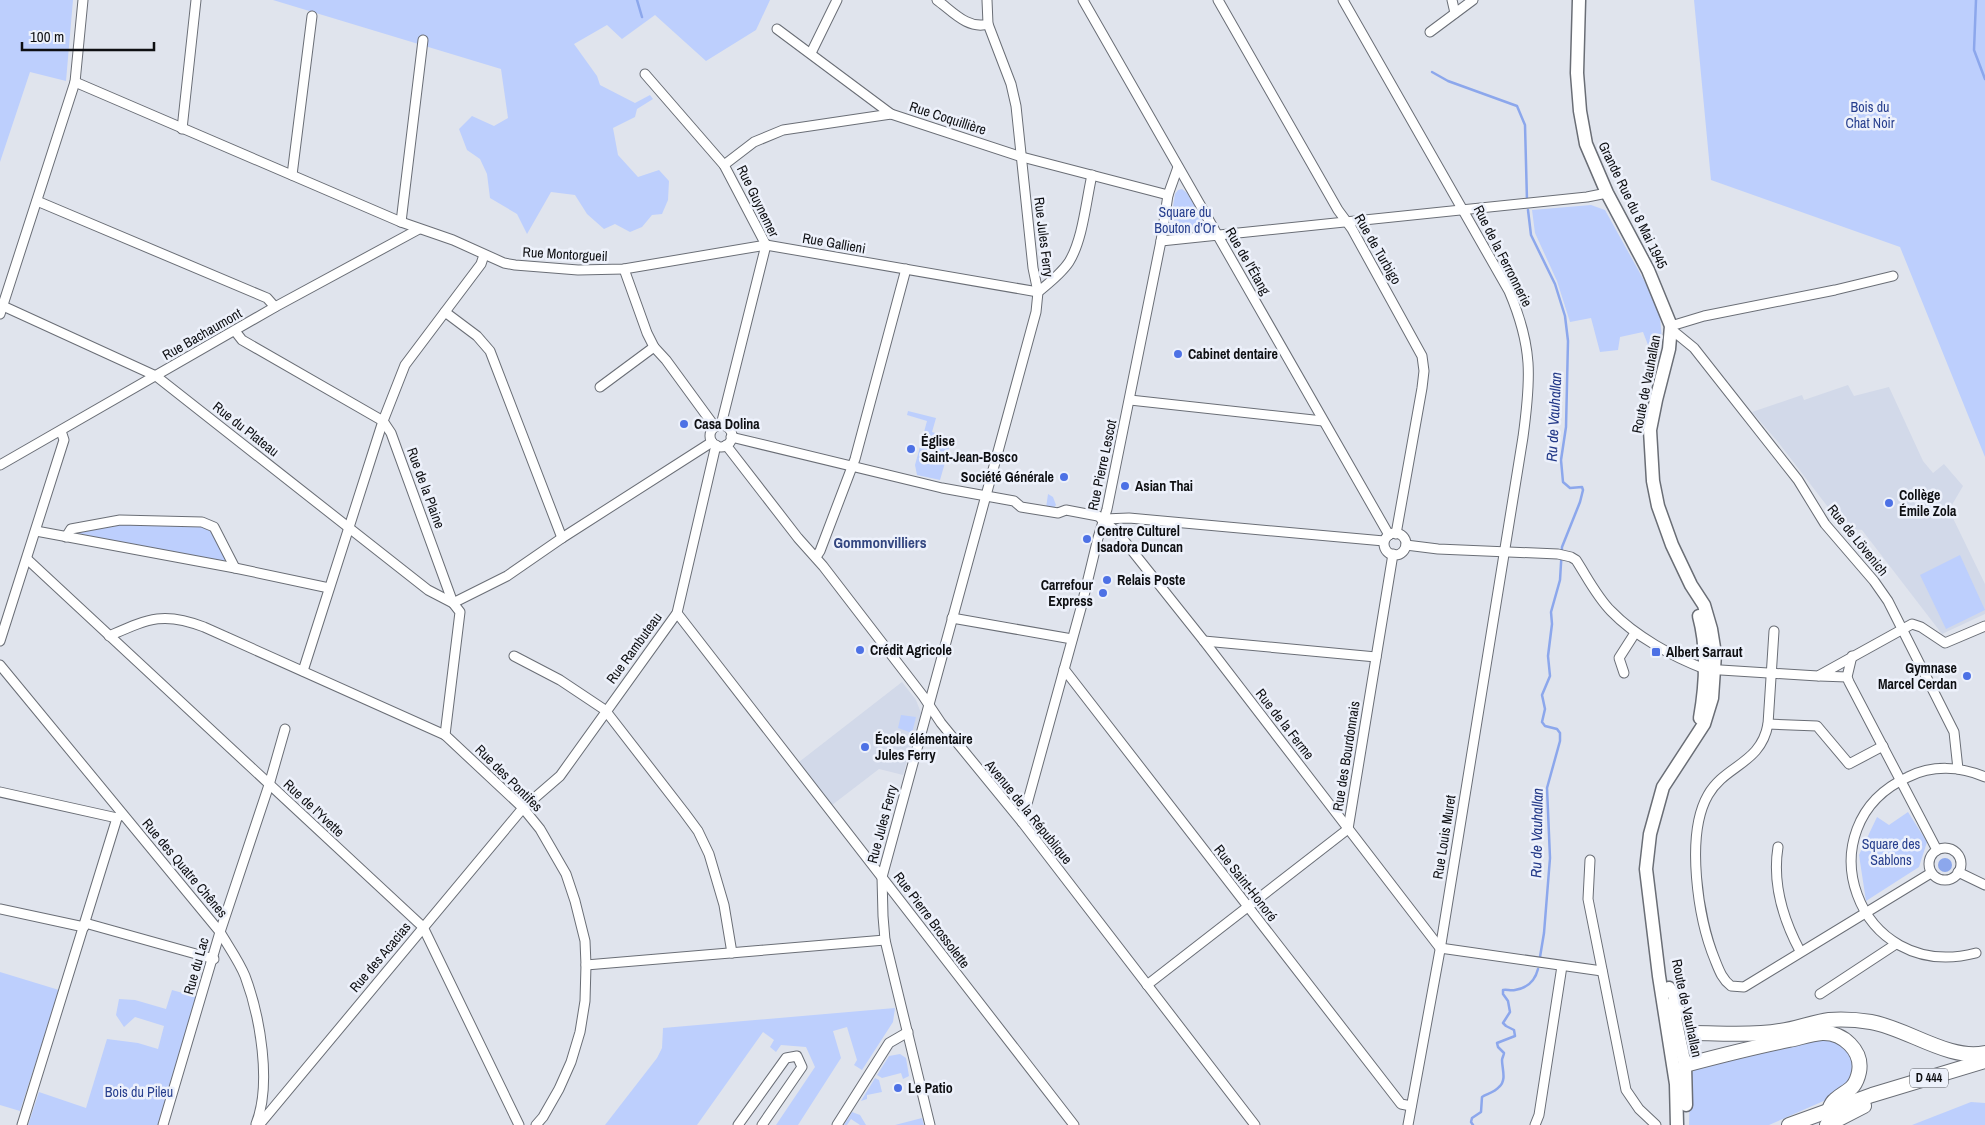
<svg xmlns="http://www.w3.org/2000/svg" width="1985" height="1125" font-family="'Archivo Narrow',sans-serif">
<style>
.built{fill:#d2d9e9}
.green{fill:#bdcffd}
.water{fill:#8ca7ec}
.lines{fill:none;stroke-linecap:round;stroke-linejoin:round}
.stream{stroke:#8ca7ec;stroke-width:2.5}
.street-casing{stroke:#6a6e76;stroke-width:11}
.secondary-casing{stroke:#6a6e76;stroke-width:15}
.primary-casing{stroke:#6a6e76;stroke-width:16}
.street{stroke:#fff;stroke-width:9}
.secondary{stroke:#fff;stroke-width:12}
.primary{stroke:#fff;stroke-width:14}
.poi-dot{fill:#4d71e5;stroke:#edf1fb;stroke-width:2}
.labels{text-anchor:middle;stroke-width:5;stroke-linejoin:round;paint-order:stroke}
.shield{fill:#edf1fb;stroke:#515358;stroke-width:1}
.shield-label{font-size:12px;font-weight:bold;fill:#0e0f12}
.park-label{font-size:14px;fill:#273f8e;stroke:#edf1fb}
.street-label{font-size:14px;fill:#0e0f12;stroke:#edf1fb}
.poi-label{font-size:14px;font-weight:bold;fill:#0e0f12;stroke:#edf1fb;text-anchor:start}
.water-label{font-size:15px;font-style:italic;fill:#233988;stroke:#edf1fb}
.neighbourhood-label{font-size:15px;font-weight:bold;fill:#32457f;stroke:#edf1fb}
</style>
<rect width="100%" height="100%" fill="#e0e4ed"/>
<g class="built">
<polygon points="1848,385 1854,396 1889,387 1923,461 1933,473 1944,464 1963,486 1949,510 1985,584 1985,614 1942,634 1862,530 1844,528 1778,442 1752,412 1802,395 1804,400"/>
<polygon points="902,682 916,700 921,713 903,775 879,769 832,805 799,762"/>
</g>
<g class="green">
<polygon points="0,0 73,0 66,81 30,72 0,162"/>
<polygon points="273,0 770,0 756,30 706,61 655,15 622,39 607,25 574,44 597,76 600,85 635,103 650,95 653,99 637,109 635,117 613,128 618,155 638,177 659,170 669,181 668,200 662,214 652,215 642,227 630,232 615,224 604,229 587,214 575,195 551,192 527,234 517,214 490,198 487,174 480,159 467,150 459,129 472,116 494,126 508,118 501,69"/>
<polygon points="1694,0 1985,0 1985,457 1900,247 1711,180"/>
<polygon points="1182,189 1187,193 1208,228 1206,233 1174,235 1169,233 1175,194 1178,190"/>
<polygon points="1591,205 1605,210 1651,293 1660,317 1662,340 1648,345 1643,332 1620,337 1618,350 1600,352 1591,318 1570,322 1557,281 1535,233 1532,210"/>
<polygon points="908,411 936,418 932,432 952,438 940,480 917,475 915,465 927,421 907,415"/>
<polygon points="1048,494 1053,497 1056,505 1053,509 1046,508"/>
<polygon points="117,524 200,525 212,531 226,560 222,562 76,533 78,531"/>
<polygon points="1960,555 1985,610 1946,629 1920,575"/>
<polygon points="901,715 916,717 912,733 898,728"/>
<polygon points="1908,812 1927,842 1919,867 1866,901 1859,855 1877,817 1889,825"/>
<polygon points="0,972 59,990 20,1111 0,1105"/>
<polygon points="172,990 197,997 158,1125 28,1125 39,1092 86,1108 107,1039 138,1043 158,1049 164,1026 135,1017 124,1027 116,1015 119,999 135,1000 166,1009"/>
<polygon points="895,1008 893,1022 862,1070 854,1065 857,1060 847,1027 833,1031 841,1058 798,1125 776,1125 815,1067 806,1047 781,1045 776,1052 770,1047 774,1040 763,1032 697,1125 605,1125 657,1058 662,1048 663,1028"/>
<polygon points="1815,1037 1840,1040 1854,1061 1853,1079 1835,1096 1769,1125 1689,1125 1690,1082 1691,1074 1696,1068"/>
<polygon points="900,1054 906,1058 909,1076 903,1079 901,1073 882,1078 877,1075 889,1056"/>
<polygon points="875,1078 879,1080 882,1092 867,1095 867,1099 861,1101"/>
<polygon points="1971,1102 1985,1103 1985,1125 1912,1125"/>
<polygon points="852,1112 860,1115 866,1125 860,1125 851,1119 847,1125 844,1125"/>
<polygon points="922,1118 924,1125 895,1125"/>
</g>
<circle class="water" cx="1945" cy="865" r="7"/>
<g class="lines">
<g class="stream">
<polyline points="637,0 642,17"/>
<polyline points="1976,0 1974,50 1985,79"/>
<polyline points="1432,72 1448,81 1517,106 1525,125 1527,201"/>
<polyline points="1528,210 1531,235 1555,284 1565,316 1568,341 1566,427 1561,460 1563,482 1570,488 1582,487 1583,490 1580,502 1562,547 1560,580 1551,612 1552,624 1548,656 1550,676 1542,695 1545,709 1542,722 1545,726 1557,729 1560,733 1560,741 1547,788 1550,858 1544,933 1540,957"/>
<path d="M 1473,1125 L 1471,1122 L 1472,1118 L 1481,1112 L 1482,1097 C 1487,1094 1495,1092 1499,1087 C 1507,1080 1502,1069 1502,1060 C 1502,1058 1504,1055 1504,1053 L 1498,1047 L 1497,1043 L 1515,1036 L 1514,1030 L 1506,1026 L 1503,1023 L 1510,1012 L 1508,1001 L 1503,994 L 1503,990 C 1507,989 1510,991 1515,990 C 1528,988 1535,981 1538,969"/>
</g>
<g class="street-casing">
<g id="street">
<path d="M 937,0 C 952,11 968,30 988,24"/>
<polyline points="1083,0 1389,535"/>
<polyline points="1218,0 1338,210 1352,229 1422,356 1424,371 1422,388 1396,534"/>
<path d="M 1343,0 L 1509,291 C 1533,347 1531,378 1523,437 L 1440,950 L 1408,1125"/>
<polyline points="1452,0 1455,13"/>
<polyline points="777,29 891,114"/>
<polyline points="1430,32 1473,0"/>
<polyline points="811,53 837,0"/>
<polyline points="645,74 724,165 766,245 721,425"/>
<polyline points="75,82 401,222 453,240 504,263 515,265 578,270 624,269 766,245 1038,292"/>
<polyline points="182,129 196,0"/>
<polyline points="724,165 754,142 783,130 891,114 1022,157 1168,195"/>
<polyline points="292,175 312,16"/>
<polyline points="37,201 267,298 275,307"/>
<polyline points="401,222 423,40"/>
<polyline points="1161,241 1587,197 1607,193"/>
<polyline points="624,269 647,333 654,347 666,360 715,427"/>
<path d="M 1038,292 C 1049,283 1061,274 1069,262 C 1083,239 1086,201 1092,175"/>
<polyline points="3,306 156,376 428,590 453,603 507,576 562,538 712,442"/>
<polyline points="445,312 477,336 490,351 562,538"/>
<polyline points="0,314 75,82 83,0"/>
<polyline points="1671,326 1704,316 1835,290 1893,276"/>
<polyline points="1672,330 1694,348 1798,480 1825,524 1874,581 1888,601 1954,732 1958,769"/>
<polyline points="235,331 242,340 383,421 391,433 453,603 460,612 445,735"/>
<polyline points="600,387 654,347"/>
<polyline points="1130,400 1323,421"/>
<circle cx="721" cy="436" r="11"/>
<polyline points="731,437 942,488 1014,501 1021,507 1058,513 1066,510 1098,516 1118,533 1204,641 1440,948 1602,971"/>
<polyline points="726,445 798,538 823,566 923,696 941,723 1022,822 1255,1125"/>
<polyline points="0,465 275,307 419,229"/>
<polyline points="1104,519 1129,518 1384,541"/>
<polyline points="36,531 235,568 329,588"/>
<circle cx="1395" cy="544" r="11"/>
<polyline points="66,537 71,529 120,520 202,522 214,527 235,568"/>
<path d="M 1406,545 L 1438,549 L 1558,554 L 1571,557 L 1576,560 C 1587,577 1597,597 1611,611 C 1635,636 1673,657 1705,669 L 1818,676 L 1912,624 L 1921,627 L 1945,643 L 1985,626"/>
<polyline points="816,557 820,551 855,459 906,269"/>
<polyline points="27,559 423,927 519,1125"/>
<polyline points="677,613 1074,1125"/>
<polyline points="952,618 1072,639"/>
<path d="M 1774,631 L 1768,724 C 1761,764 1725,765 1708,795 C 1685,835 1698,919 1715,960 C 1719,970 1722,979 1731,986 L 1744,987 L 1931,873"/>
<path d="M 109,636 C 148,619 163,611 204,627 L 445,735 L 523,808 L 540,829 L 566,874 L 575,901 L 585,941 L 586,965 L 585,1001 L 580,1032 L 571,1062 L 559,1089 L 543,1117 L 536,1125"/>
<polyline points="0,641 64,440 61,431"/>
<polyline points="1204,641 1376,657"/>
<polyline points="514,656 560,680 605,710 684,812 698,831 709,854 724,905 732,953"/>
<polyline points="1852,656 1847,677 1849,682 1937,850"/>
<path d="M 0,665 L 220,932 C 228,946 239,961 245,976 C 260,1016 272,1084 256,1124"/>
<polyline points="1064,669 1401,1104 1411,1106"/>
<polyline points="303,671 383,421 405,365 481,264 484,255"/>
<polyline points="1624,673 1619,658 1635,633"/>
<polyline points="1819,676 1847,677"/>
<polyline points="1768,724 1817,726 1849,764 1883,746"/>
<polyline points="0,792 117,818"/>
<polyline points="1022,822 1081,608 1098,538 1107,509 1161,241 1168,195 1178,167"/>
<path d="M 1778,847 C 1772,884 1783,919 1800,951"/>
<circle cx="1945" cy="864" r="16"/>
<polyline points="1590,860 1588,899 1626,1090 1639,1109 1656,1125"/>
<polyline points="1958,872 1985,885"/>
<polyline points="0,909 84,927"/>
<polyline points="85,923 214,959"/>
<path d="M 1976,953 C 1856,984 1802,825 1908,777 C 1932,765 1960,766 1985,777"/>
<polyline points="586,965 885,940"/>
<polyline points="1147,985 1348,829 1393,554"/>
<polyline points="1820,994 1896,944"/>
<polyline points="22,1125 117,818 121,815"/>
<polyline points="163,1125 220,932 269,785 285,729"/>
<polyline points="259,1125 523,808 560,776 677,613 716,445"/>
<polyline points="738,1125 786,1058 797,1056 802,1067 762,1125"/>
<polyline points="837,1125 889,1043 908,1032"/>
<polyline points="930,1125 885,940 883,916 882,877 1036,312 1038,292 1033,268 1016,106 1011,84 988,24 987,0"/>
<polyline points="1535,1125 1539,1115 1562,966"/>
</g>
</g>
<g class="secondary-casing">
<g id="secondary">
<polyline points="1579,0 1577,73 1580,111 1586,144 1607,193 1648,270 1671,326 1669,349 1656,400 1650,430 1653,481 1658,506 1672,545 1691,585 1704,605 1711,629 1715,654 1712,698 1704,724 1663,787 1650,834 1646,869 1659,976 1676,1084 1677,1125"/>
<path d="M 1699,616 C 1708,649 1706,684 1700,718"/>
<polyline points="1669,988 1674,995 1679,1012"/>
<polyline points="1672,1004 1685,1065 1686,1105"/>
</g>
</g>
<g class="primary-casing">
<g id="primary">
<path d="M 1692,1033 C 1721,1033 1752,1036 1780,1031 C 1797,1029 1813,1022 1829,1020 C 1843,1019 1858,1020 1871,1022 C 1907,1028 1949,1061 1985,1053"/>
<path d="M 1685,1065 C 1719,1056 1754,1047 1789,1040 C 1799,1038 1811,1034 1822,1033 C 1843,1032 1863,1051 1859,1072 C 1855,1091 1846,1090 1835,1100 C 1832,1102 1830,1107 1829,1110"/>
<polyline points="1789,1125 1872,1095 1985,1061"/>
<polyline points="1827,1125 1864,1106"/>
</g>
</g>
<use href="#street" class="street"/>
<use href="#secondary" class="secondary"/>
<use href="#primary" class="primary"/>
</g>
<g class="poi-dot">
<circle cx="1178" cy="354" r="5"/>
<circle cx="684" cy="424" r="5"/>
<circle cx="911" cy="449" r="5"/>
<circle cx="1064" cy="477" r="5"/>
<circle cx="1125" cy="486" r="5"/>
<circle cx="1889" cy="503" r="5"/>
<circle cx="1087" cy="539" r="5"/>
<circle cx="1107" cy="580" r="5"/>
<circle cx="1103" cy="593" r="5"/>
<circle cx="860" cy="650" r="5"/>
<rect x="1651" y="647" width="10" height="10" rx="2.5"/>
<circle cx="1967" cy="676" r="5"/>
<circle cx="865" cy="747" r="5"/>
<circle cx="898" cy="1088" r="5"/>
</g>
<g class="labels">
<rect class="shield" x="1910" y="1068.5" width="38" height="19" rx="4"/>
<g class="shield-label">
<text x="1929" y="1082">D 444</text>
</g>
<g class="park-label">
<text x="1870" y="112">Bois du<tspan x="1870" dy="16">Chat Noir</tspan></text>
<text x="1185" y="217">Square du<tspan x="1185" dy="16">Bouton d’Or</tspan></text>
<text x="1891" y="849">Square des<tspan x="1891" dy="16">Sablons</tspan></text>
<text x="139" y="1097">Bois du Pileu</text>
</g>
<g class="street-label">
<text transform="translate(948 118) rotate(18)" y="5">Rue Coquillière</text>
<text transform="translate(758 201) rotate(64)" y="5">Rue Guynemer</text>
<text transform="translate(1633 205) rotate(64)" y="5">Grande Rue du 8 Mai 1945</text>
<text transform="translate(1044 237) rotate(83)" y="5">Rue Jules Ferry</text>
<text transform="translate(834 243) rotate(10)" y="5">Rue Gallieni</text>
<text transform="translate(1378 249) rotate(60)" y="5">Rue de Turbigo</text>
<text transform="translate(565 254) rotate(3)" y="5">Rue Montorgueil</text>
<text transform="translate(1503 256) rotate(63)" y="5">Rue de la Ferronnerie</text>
<text transform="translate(1248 261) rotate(60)" y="5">Rue de l'Étang</text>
<text transform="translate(202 334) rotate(-30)" y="5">Rue Bachaumont</text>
<text transform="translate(1646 384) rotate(-79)" y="5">Route de Vauhallan</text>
<text transform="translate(246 429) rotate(38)" y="5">Rue du Plateau</text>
<text transform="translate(1102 465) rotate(-78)" y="5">Rue Pierre Lescot</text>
<text transform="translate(426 488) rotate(70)" y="5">Rue de la Plaine</text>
<text transform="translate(1858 540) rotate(51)" y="5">Rue de Lövenich</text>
<text transform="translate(634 648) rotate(-54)" y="5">Rue Rambuteau</text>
<text transform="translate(1285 724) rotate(52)" y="5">Rue de la Ferme</text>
<text transform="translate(1346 756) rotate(-81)" y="5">Rue des Bourdonnais</text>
<text transform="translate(509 778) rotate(45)" y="5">Rue des Pontifes</text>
<text transform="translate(314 808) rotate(43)" y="5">Rue de l'Yvette</text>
<text transform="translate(1029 812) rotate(51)" y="5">Avenue de la République</text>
<text transform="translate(882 824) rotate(-75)" y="5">Rue Jules Ferry</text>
<text transform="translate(1444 837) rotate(-81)" y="5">Rue Louis Muret</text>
<text transform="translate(185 868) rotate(50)" y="5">Rue des Quatre Chênes</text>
<text transform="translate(1246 883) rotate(52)" y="5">Rue Saint-Honoré</text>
<text transform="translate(932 920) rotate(53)" y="5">Rue Pierre Brossolette</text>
<text transform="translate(380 957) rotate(-50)" y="5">Rue des Acacias</text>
<text transform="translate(196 966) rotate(-74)" y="5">Rue du Lac</text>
<text transform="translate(1687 1008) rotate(78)" y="5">Route de Vauhallan</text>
</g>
<g class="poi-label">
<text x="1188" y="359">Cabinet dentaire</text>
<text x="694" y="429">Casa Dolina</text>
<text x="921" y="446">Église<tspan x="921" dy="16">Saint-Jean-Bosco</tspan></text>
<text x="1054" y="482" text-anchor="end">Société Générale</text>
<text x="1135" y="491">Asian Thai</text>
<text x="1899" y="500">Collège<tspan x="1899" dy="16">Émile Zola</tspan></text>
<text x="1097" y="536">Centre Culturel<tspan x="1097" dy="16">Isadora Duncan</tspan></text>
<text x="1117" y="585">Relais Poste</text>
<text x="1093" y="590" text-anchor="end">Carrefour<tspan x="1093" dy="16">Express</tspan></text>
<text x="870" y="655">Crédit Agricole</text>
<text x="1666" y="657">Albert Sarraut</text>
<text x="1957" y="673" text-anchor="end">Gymnase<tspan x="1957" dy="16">Marcel Cerdan</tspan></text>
<text x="875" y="744">École élémentaire<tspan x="875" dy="16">Jules Ferry</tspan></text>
<text x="908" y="1093">Le Patio</text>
</g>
<g class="water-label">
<text transform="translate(1554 417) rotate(-87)" y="5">Ru de Vauhallan</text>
<text transform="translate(1537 833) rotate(-89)" y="5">Ru de Vauhallan</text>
</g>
<g class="neighbourhood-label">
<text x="880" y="548">Gommonvilliers</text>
</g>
</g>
<path d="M22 42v8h132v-8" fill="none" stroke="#0e0f12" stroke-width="2.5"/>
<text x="30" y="42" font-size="15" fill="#0e0f12" stroke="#edf1fb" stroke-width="4" paint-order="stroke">100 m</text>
</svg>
